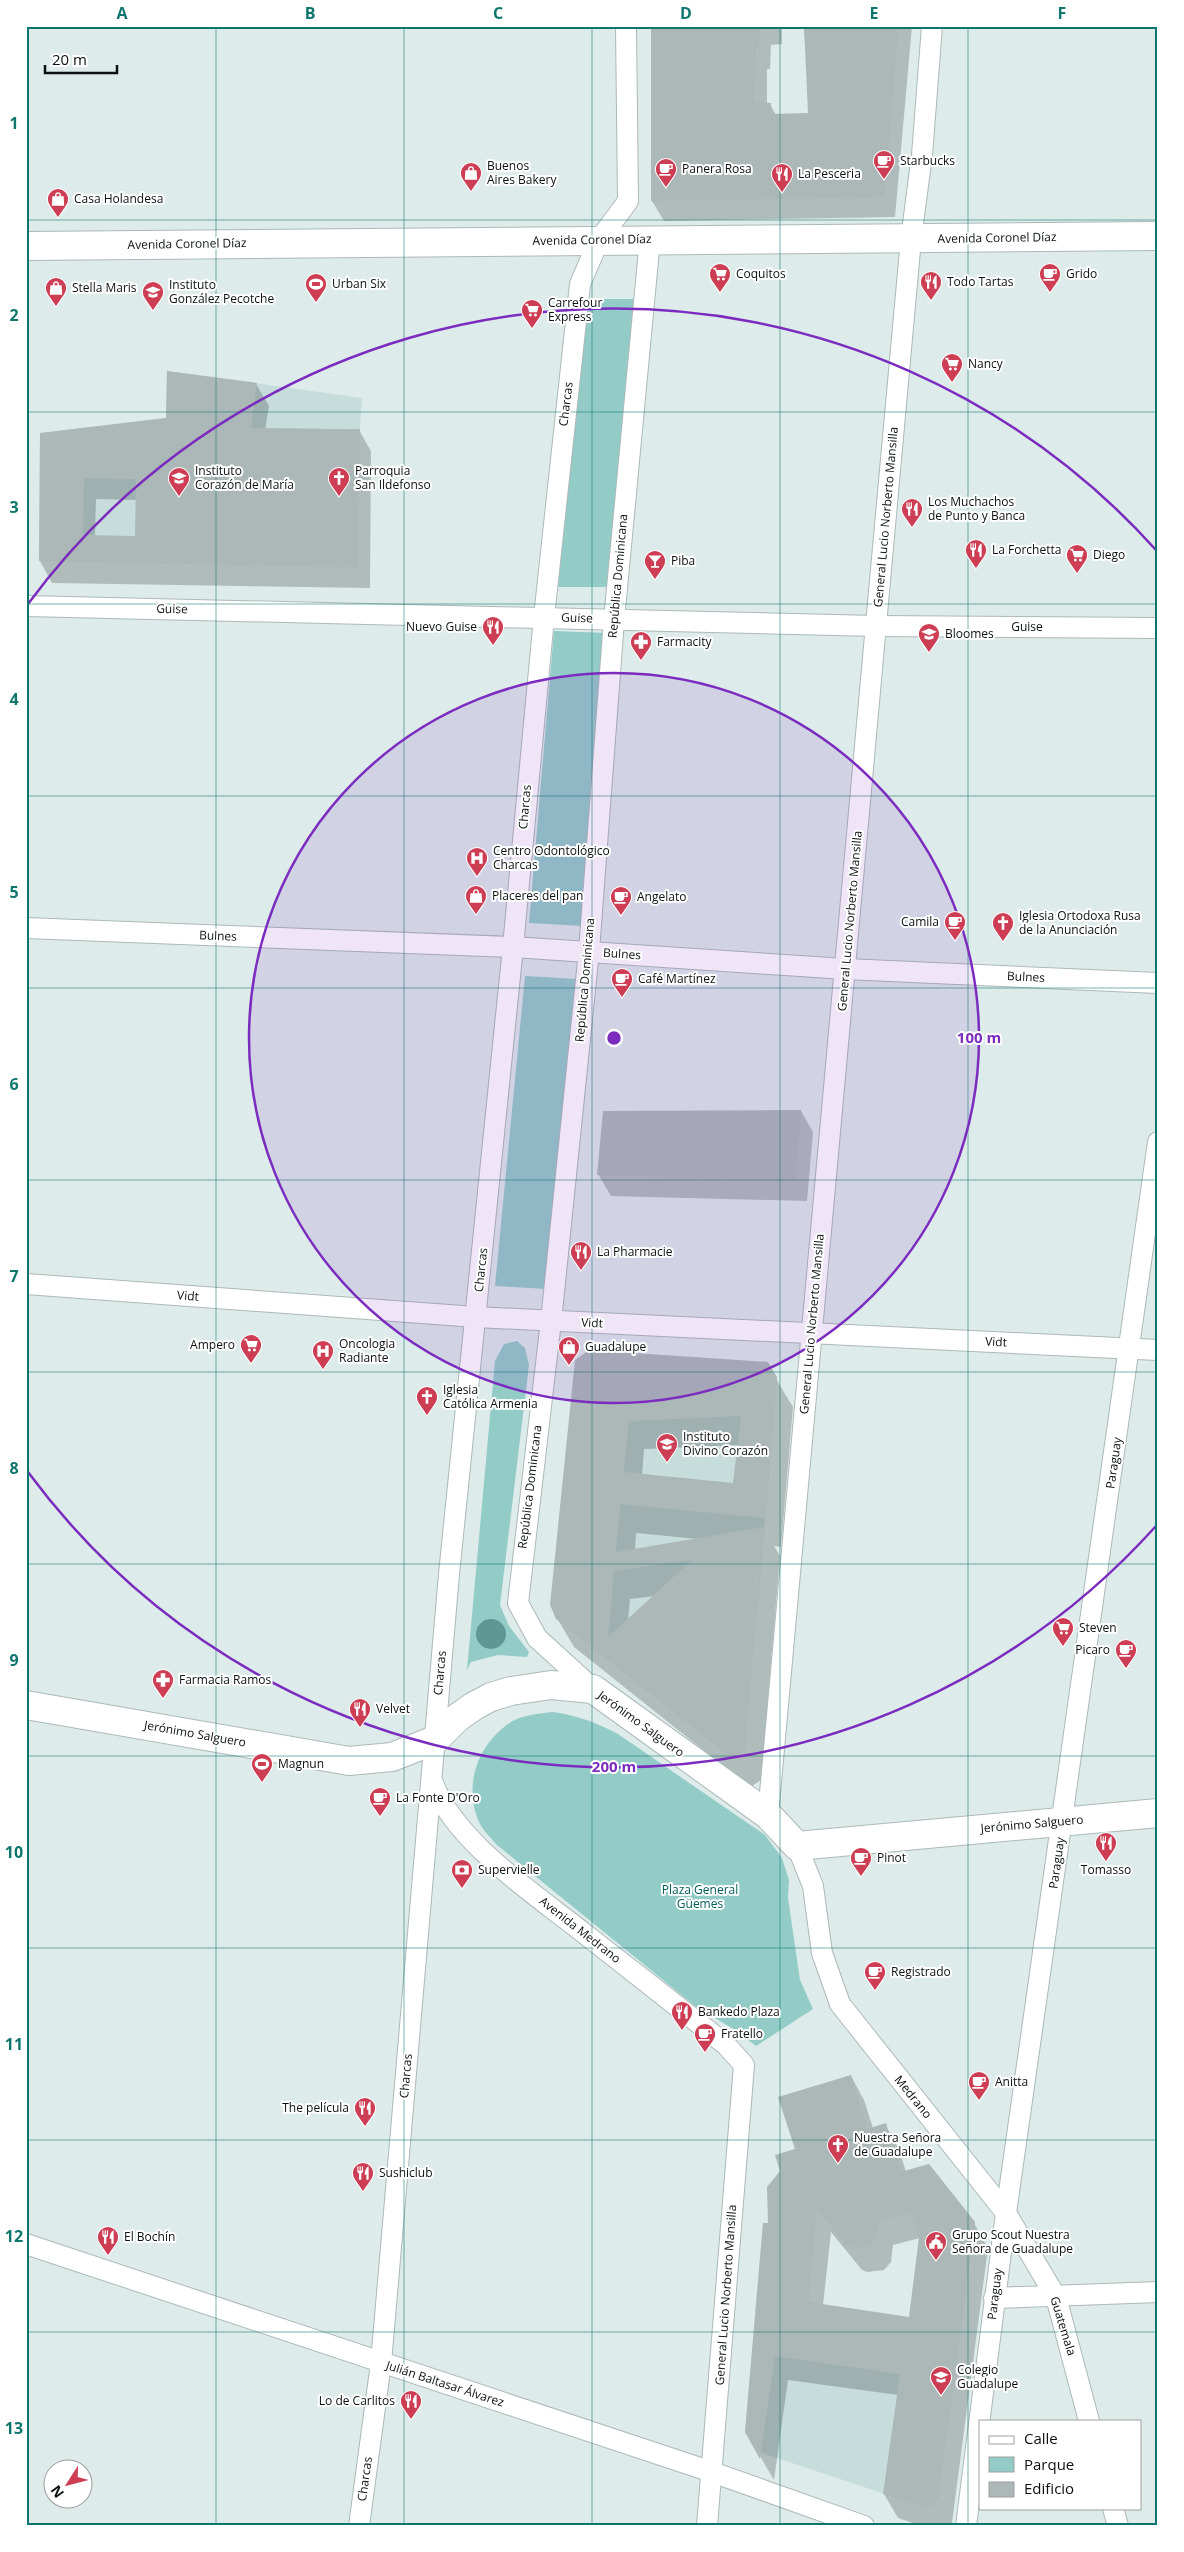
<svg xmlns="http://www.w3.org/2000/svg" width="1184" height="2552" font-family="'Open Sans',sans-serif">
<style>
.built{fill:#c7dddc}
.green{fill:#93cbc7}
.water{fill:#5d9894}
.shadow{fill:#0003;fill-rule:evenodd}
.building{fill:#abb8b7;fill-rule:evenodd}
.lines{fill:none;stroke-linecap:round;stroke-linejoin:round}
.street-casing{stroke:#acb9b8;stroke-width:22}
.secondary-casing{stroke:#acb9b8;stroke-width:30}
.street{stroke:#fff;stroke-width:20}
.secondary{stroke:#fff;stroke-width:28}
.grid{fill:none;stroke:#0f766e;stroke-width:1;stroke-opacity:0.55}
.ring{fill:none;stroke:#7b2cbf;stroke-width:2.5}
.labels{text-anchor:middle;stroke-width:4;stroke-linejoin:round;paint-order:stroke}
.poi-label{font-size:12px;fill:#0c1010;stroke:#fff;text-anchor:start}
.street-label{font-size:12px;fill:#0c1010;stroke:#fff}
.park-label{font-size:12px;fill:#005c59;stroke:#fff}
.centre{fill:#7b2cbf;stroke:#fff;stroke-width:2.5}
.ring-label{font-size:15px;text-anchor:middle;font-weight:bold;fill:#7b2cbf;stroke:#fff;stroke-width:4;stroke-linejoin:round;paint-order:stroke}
.neatline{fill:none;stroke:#0f766e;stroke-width:2}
.grid-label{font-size:16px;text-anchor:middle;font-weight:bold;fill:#0f766e}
</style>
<rect width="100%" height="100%" fill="#ddebea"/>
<g class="built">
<polygon points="167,371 362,398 360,429 320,428 318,566 39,561 40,433 166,418"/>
<polygon points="777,1377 758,1601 704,1609 647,1601 596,1649 572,1387"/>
<polygon points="929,2164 975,2222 938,2499 927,2508 756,2451 745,2432 763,2223 815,2227 808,2302 909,2317 919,2238 901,2172"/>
</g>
<g class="green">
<polygon points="588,299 638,299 609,587 558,587"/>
<polygon points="554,631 607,633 583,926 529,923"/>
<polygon points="525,976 577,979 547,1289 495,1286"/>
<polygon points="517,1341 525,1348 529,1365 500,1605 509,1626 529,1652 527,1657 498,1655 471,1662 467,1670 495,1361 504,1344"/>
<path d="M 552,1712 C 577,1715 597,1723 618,1734 L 765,1835 L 782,1858 L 789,1880 L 788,1898 L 800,1980 L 813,2009 L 756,2046 L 735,2030 L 695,2006 L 497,1845 C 492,1839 484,1832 480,1824 C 463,1788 476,1747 508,1724 C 520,1715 537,1714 552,1712 Z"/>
</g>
<circle class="water" cx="491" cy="1634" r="15"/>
<g class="shadow">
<polygon points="652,26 782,26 782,44 771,45 770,69 767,69 767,104 770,104 776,115 810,115 804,26 912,26 895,217 664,221 652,201"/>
<path d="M 256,384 L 269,406 L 265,430 L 359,430 L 371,451 L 370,588 L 52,583 L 40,561 L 42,434 L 167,419 ZM 96,499 L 137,500 L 137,537 L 95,537 Z"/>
<polygon points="801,1111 813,1132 807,1201 611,1196 598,1174"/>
<path d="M 576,1360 L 767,1364 L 793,1407 L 781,1547 L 774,1546 L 780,1556 L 761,1780 L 752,1786 L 747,1785 L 574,1647 L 557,1618 ZM 739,1445 L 734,1484 L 642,1475 L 644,1449 ZM 636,1533 L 698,1539 L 635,1550 ZM 655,1596 L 628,1620 L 630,1599 Z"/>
<path d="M 851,2076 L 864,2100 L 873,2128 L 885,2125 L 899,2149 L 906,2172 L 974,2223 L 988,2248 L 952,2523 L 948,2526 L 922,2526 L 898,2518 L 884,2494 L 898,2395 L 788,2380 L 774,2480 L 746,2432 L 769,2225 L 796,2150 ZM 831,2232 L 862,2270 L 867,2272 L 884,2270 L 891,2262 L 893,2245 L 920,2238 L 910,2318 L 823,2305 Z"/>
</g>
<g class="building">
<polygon points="651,26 760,26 759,48 756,48 755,102 771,103 771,114 808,113 804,26 899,26 884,197 651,201"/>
<path d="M 167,371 L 257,383 L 251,428 L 360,429 L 358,567 L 39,561 L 40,433 L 166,418 ZM 84,478 L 136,479 L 135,536 L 83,535 Z"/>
<polygon points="801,1110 795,1180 597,1175 603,1111"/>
<path d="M 589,1350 L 768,1362 L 777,1377 L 765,1518 L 620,1504 L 616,1552 L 764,1527 L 745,1751 L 736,1758 L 730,1757 L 556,1619 L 550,1605 L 575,1360 ZM 741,1416 L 733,1483 L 624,1472 L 629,1421 ZM 692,1560 L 608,1637 L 614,1571 Z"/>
<path d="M 851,2075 L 867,2129 L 886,2123 L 901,2172 L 929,2164 L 975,2222 L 938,2499 L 927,2508 L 883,2494 L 900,2374 L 775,2356 L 760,2459 L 745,2432 L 763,2223 L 768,2223 L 767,2187 L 780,2171 L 775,2155 L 795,2149 L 778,2097 ZM 817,2210 L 846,2245 L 858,2249 L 870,2246 L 877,2237 L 880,2221 L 911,2213 L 919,2238 L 909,2317 L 808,2302 Z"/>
</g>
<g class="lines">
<g class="street-casing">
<g id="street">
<polyline points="26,606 876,626 1158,628"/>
<polyline points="26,928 513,947 845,969 1158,983"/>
<polyline points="26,1284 476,1317 1158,1350"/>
<polyline points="593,1689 537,1638 518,1603 551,1321 589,951 614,620 650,239"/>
<path d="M 433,1783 C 455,1842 536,1895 585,1934 C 632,1971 680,2008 726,2045 L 744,2065 L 707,2526"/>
<polyline points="768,1815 911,239 922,155 932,26"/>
<polyline points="797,1846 813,1886 822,1953 840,2004 1006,2213 1056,2297 1089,2421"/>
<polyline points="26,2244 712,2472 864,2526"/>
<polyline points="994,2298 1158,2292"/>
<polyline points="1113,2508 1118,2526"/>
<polyline points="359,2526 381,2363 449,1574 513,947 544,617 580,284 599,240 628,201 626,26"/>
<polyline points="966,2526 1006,2213 1158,1142"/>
</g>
</g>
<g class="secondary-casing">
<g id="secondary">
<polyline points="26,246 1158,236"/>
<polyline points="26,1705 349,1761 392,1757 435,1740 457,1718 474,1706 491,1697 511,1691 551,1685 593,1689 768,1815 797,1846 1158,1813"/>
</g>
</g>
<use href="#street" class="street"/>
<use href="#secondary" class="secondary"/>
</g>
<path class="grid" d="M 216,26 L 216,2526M 404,26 L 404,2526M 592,26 L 592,2526M 780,26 L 780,2526M 968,26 L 968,2526M 26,220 L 1158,220M 26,412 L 1158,412M 26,604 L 1158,604M 26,796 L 1158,796M 26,988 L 1158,988M 26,1180 L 1158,1180M 26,1372 L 1158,1372M 26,1564 L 1158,1564M 26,1756 L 1158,1756M 26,1948 L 1158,1948M 26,2140 L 1158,2140M 26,2332 L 1158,2332"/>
<circle cx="614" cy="1038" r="365" fill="#7b2cbf" fill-opacity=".12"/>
<g class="ring">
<circle cx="614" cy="1038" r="365"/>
<path d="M1156 1526A729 729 0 0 1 28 1472M28 604A729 729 0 0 1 1156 550"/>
</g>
<defs>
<g id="cafe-pin" transform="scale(1.125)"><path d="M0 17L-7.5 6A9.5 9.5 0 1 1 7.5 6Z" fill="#cd3d53" stroke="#fff"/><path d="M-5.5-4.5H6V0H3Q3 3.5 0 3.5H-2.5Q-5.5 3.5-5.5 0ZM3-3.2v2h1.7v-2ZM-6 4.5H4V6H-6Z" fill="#fff"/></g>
<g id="shop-pin" transform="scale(1.125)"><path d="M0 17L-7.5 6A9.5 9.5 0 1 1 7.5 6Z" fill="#cd3d53" stroke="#fff"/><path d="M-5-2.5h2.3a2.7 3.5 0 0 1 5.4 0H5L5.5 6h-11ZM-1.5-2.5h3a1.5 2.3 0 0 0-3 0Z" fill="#fff"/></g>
<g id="restaurant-pin" transform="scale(1.125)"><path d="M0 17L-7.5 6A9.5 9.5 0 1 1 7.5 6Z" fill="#cd3d53" stroke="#fff"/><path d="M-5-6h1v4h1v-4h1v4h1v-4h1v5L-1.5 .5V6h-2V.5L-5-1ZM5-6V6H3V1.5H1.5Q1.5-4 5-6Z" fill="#fff"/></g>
<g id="supermarket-pin" transform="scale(1.125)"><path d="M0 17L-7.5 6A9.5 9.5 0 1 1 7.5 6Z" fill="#cd3d53" stroke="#fff"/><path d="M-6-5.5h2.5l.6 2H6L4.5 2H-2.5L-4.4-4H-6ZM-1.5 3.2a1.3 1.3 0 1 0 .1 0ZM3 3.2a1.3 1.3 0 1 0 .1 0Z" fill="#fff"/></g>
<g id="stadium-pin" transform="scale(1.125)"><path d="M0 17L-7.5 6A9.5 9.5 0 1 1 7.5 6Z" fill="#cd3d53" stroke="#fff"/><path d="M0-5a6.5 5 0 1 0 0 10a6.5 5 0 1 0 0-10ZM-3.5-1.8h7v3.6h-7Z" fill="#fff"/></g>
<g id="school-pin" transform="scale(1.125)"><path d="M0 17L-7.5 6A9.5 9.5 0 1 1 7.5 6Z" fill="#cd3d53" stroke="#fff"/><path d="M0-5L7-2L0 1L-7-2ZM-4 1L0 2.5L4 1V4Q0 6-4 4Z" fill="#fff"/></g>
<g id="church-pin" transform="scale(1.125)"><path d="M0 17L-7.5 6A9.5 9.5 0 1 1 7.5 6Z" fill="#cd3d53" stroke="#fff"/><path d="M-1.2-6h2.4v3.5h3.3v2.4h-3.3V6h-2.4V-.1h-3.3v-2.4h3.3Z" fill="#fff"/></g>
<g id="bar-pin" transform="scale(1.125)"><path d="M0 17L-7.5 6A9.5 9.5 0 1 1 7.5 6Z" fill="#cd3d53" stroke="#fff"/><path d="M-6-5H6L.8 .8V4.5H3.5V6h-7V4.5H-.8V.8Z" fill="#fff"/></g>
<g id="pharmacy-pin" transform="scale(1.125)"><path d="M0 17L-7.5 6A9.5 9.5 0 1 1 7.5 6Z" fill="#cd3d53" stroke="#fff"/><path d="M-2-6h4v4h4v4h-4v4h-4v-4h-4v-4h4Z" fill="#fff"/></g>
<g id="hospital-pin" transform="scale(1.125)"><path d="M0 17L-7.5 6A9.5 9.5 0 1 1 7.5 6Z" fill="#cd3d53" stroke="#fff"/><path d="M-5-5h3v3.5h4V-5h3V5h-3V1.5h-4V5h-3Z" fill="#fff"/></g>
<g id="bank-pin" transform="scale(1.125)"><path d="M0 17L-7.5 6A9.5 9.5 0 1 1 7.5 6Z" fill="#cd3d53" stroke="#fff"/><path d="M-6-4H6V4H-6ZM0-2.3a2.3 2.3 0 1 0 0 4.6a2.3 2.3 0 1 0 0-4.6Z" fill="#fff"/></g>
<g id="civic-pin" transform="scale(1.125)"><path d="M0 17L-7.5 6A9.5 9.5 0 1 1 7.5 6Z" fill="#cd3d53" stroke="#fff"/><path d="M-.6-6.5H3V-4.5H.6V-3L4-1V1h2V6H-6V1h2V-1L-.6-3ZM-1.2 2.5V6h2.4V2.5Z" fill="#fff"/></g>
</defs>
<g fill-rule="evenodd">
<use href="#cafe-pin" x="884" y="161"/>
<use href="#cafe-pin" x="666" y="169"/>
<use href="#shop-pin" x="471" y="173"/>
<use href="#restaurant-pin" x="782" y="174"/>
<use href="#shop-pin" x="58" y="199"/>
<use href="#supermarket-pin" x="720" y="274"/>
<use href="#cafe-pin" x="1050" y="274"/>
<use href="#restaurant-pin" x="931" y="282"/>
<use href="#stadium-pin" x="316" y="284"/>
<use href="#shop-pin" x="56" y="288"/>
<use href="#school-pin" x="153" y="292"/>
<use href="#supermarket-pin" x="532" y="310"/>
<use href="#supermarket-pin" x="952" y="364"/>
<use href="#school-pin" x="179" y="478"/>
<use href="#church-pin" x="339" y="478"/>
<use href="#restaurant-pin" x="912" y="509"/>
<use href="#restaurant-pin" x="976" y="550"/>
<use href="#supermarket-pin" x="1077" y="555"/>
<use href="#bar-pin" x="655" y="561"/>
<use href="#restaurant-pin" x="493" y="627"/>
<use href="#school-pin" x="929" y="634"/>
<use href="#pharmacy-pin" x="641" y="642"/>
<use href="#hospital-pin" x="477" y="858"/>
<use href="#shop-pin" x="476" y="896"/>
<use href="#cafe-pin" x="621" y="897"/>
<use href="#cafe-pin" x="955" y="922"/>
<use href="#church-pin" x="1003" y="923"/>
<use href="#cafe-pin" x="622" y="979"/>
<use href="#restaurant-pin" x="581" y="1252"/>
<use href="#supermarket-pin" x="251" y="1345"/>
<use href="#shop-pin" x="569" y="1347"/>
<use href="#hospital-pin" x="323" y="1351"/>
<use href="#church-pin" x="427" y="1397"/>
<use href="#school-pin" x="667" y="1444"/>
<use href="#supermarket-pin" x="1063" y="1628"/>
<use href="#cafe-pin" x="1126" y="1650"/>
<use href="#pharmacy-pin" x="163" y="1680"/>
<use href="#restaurant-pin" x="360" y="1709"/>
<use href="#stadium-pin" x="262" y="1764"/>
<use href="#cafe-pin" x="380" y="1798"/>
<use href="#restaurant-pin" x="1106" y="1843"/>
<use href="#cafe-pin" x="861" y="1858"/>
<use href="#bank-pin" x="462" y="1870"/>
<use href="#cafe-pin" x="875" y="1972"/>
<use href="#restaurant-pin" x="682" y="2012"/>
<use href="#cafe-pin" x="705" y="2034"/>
<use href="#cafe-pin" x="979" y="2082"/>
<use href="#restaurant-pin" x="365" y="2108"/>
<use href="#church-pin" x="838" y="2145"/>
<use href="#restaurant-pin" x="363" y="2173"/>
<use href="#restaurant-pin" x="108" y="2237"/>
<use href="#civic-pin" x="936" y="2242"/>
<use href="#school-pin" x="941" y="2377"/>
<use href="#restaurant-pin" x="411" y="2401"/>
</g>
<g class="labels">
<g class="poi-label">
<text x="900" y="165">Starbucks</text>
<text x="487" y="170">Buenos<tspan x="487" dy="14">Aires Bakery</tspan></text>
<text x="682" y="173">Panera Rosa</text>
<text x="798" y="178">La Pesceria</text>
<text x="74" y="203">Casa Holandesa</text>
<text x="736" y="278">Coquitos</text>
<text x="1066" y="278">Grido</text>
<text x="947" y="286">Todo Tartas</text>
<text x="332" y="288">Urban Six</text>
<text x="169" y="289">Instituto<tspan x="169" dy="14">González Pecotche</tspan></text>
<text x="72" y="292">Stella Maris</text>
<text x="548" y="307">Carrefour<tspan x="548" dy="14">Express</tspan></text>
<text x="968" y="368">Nancy</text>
<text x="195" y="475">Instituto<tspan x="195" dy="14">Corazón de María</tspan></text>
<text x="355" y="475">Parroquia<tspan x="355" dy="14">San Ildefonso</tspan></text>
<text x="928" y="506">Los Muchachos<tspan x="928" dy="14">de Punto y Banca</tspan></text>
<text x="992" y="554">La Forchetta</text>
<text x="1093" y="559">Diego</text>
<text x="671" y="565">Piba</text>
<text x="477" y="631" text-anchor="end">Nuevo Guise</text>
<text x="945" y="638">Bloomes</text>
<text x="657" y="646">Farmacity</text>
<text x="493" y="855">Centro Odontológico<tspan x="493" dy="14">Charcas</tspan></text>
<text x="492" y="900">Placeres del pan</text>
<text x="637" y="901">Angelato</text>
<text x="1019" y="920">Iglesia Ortodoxa Rusa<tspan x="1019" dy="14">de la Anunciación</tspan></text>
<text x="939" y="926" text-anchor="end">Camila</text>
<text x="638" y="983">Café Martínez</text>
<text x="597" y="1256">La Pharmacie</text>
<text x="339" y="1348">Oncologia<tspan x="339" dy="14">Radiante</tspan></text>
<text x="235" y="1349" text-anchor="end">Ampero</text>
<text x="585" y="1351">Guadalupe</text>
<text x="443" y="1394">Iglesia<tspan x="443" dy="14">Católica Armenia</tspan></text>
<text x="683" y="1441">Instituto<tspan x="683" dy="14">Divino Corazón</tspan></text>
<text x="1079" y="1632">Steven</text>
<text x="1110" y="1654" text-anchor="end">Picaro</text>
<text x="179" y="1684">Farmacia Ramos</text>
<text x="376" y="1713">Velvet</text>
<text x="278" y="1768">Magnun</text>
<text x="396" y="1802">La Fonte D'Oro</text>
<text x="877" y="1862">Pinot</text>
<text x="478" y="1874">Supervielle</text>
<text x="1106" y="1874" text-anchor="middle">Tomasso</text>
<text x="891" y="1976">Registrado</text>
<text x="698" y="2016">Bankedo Plaza</text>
<text x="721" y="2038">Fratello</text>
<text x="995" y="2086">Anitta</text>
<text x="349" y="2112" text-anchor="end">The película</text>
<text x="854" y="2142">Nuestra Señora<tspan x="854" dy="14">de Guadalupe</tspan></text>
<text x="379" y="2177">Sushiclub</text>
<text x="952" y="2239">Grupo Scout Nuestra<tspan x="952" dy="14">Señora de Guadalupe</tspan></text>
<text x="124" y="2241">El Bochín</text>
<text x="957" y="2374">Colegio<tspan x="957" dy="14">Guadalupe</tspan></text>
<text x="395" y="2405" text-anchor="end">Lo de Carlitos</text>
</g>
<g class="street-label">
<text transform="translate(997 238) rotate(-1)" y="4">Avenida Coronel Díaz</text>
<text transform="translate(592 240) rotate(-1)" y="4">Avenida Coronel Díaz</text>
<text transform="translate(187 244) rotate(-1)" y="4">Avenida Coronel Díaz</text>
<text transform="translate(566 404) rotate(-83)" y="4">Charcas</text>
<text transform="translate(886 517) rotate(-85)" y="4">General Lucio Norberto Mansilla</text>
<text transform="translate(618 576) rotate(-85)" y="4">República Dominicana</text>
<text transform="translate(172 609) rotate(1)" y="4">Guise</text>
<text transform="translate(577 618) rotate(2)" y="4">Guise</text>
<text x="1027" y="631">Guise</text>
<text transform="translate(525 807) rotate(-85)" y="4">Charcas</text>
<text transform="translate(850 921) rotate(-85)" y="4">General Lucio Norberto Mansilla</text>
<text transform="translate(218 936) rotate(2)" y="4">Bulnes</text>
<text transform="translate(622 954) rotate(4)" y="4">Bulnes</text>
<text transform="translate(1026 977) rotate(3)" y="4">Bulnes</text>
<text transform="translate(585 980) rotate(-85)" y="4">República Dominicana</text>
<text transform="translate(481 1270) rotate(-84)" y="4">Charcas</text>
<text transform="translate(188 1296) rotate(4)" y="4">Vidt</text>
<text transform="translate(592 1323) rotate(3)" y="4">Vidt</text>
<text transform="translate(812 1324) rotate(-85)" y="4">General Lucio Norberto Mansilla</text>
<text transform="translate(996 1342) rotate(3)" y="4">Vidt</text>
<text transform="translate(1114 1463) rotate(-82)" y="4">Paraguay</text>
<text transform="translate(530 1487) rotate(-83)" y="4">República Dominicana</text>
<text transform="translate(440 1673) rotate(-85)" y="4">Charcas</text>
<text transform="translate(641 1724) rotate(36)" y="4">Jerónimo Salguero</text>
<text transform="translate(195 1734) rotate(10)" y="4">Jerónimo Salguero</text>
<text transform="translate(1032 1824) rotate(-5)" y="4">Jerónimo Salguero</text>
<text transform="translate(1057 1863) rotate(-82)" y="4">Paraguay</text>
<text transform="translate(580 1930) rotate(38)" y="4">Avenida Medrano</text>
<text transform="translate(406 2076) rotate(-85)" y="4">Charcas</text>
<text transform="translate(913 2097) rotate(51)" y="4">Medrano</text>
<text transform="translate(995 2294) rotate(-83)" y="4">Paraguay</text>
<text transform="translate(726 2295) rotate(-86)" y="4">General Lucio Norberto Mansilla</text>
<text transform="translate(1063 2326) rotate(73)" y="4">Guatemala</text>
<text transform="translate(445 2384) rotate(18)" y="4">Julián Baltasar Álvarez</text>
<text transform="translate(365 2479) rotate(-82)" y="4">Charcas</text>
</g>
<g class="park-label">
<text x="700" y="1894">Plaza General<tspan x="700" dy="14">Güemes</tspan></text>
</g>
</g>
<circle cx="614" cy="1038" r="8" class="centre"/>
<g class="ring-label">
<text x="979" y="1043">100 m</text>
<text x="614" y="1772">200 m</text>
</g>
<rect width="1184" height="2552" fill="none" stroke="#ffffff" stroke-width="55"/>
<rect x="979" y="2420" width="162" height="90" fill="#ffffff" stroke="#9e9f9f"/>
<rect x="989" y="2436" width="25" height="8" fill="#ffffff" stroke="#9e9f9f"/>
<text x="1024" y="2444" font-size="15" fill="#0c1010">Calle</text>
<rect x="989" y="2457" width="25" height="15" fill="#93cbc7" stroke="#9e9f9f"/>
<text x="1024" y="2470" font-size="15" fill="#0c1010">Parque</text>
<rect x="989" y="2482" width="25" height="15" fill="#abb8b7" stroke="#9e9f9f"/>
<text x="1024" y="2494" font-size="15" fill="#0c1010">Edificio</text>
<g transform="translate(68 2484) rotate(234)"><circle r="24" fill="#ffffff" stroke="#9e9f9f"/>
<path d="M0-4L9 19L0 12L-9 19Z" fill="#cd3d53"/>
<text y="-8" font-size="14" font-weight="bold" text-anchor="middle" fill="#0c1010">N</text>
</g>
<path d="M45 65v8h72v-8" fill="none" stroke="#0c1010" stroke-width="2.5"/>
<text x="52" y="65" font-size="15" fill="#0c1010" stroke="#ffffff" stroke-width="4" paint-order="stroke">20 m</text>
<rect x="28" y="28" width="1128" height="2496" class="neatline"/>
<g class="grid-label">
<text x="122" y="19">A</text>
<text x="310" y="19">B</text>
<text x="498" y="19">C</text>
<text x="686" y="19">D</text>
<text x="874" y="19">E</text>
<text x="1062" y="19">F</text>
<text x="14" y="129">1</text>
<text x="14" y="321">2</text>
<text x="14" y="513">3</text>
<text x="14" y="705">4</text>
<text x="14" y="898">5</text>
<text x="14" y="1090">6</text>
<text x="14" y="1282">7</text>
<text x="14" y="1474">8</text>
<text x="14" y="1666">9</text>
<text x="14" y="1858">10</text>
<text x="14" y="2050">11</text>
<text x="14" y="2242">12</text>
<text x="14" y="2434">13</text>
</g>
</svg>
